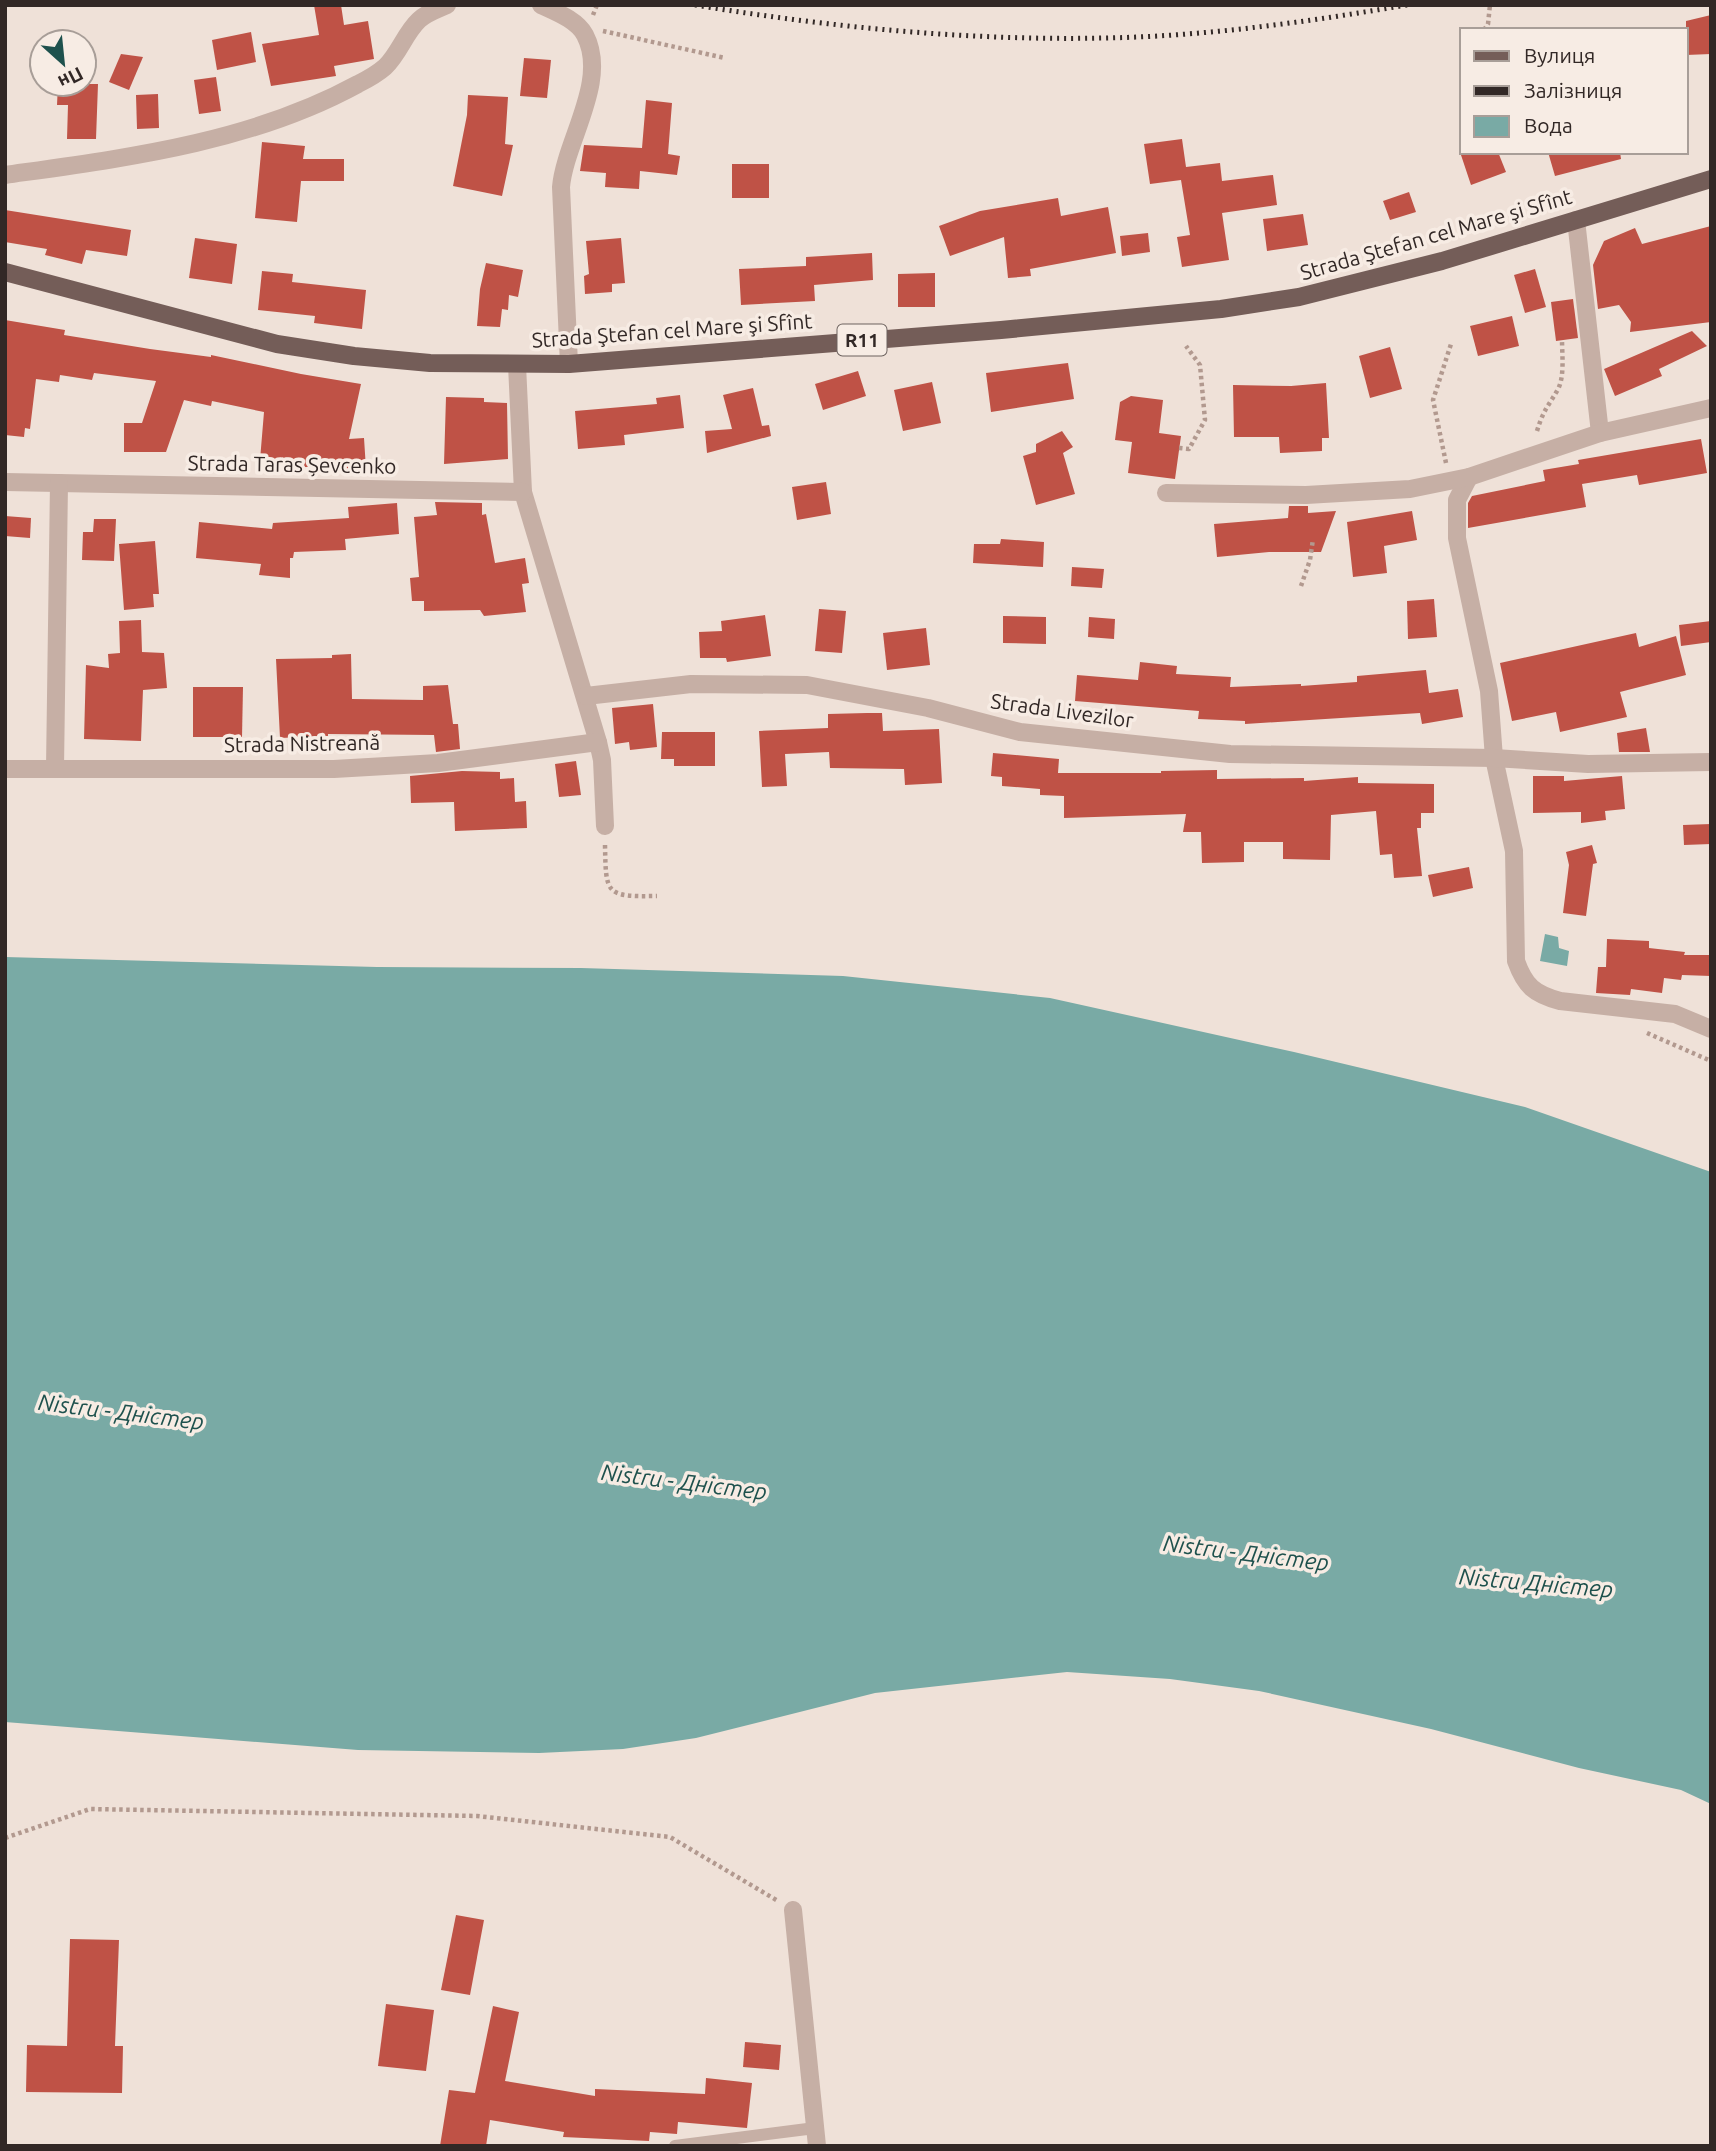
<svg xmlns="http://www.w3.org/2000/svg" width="1716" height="2151" font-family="Ubuntu,sans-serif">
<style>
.water{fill:#79aaa5}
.building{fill:#bf5246}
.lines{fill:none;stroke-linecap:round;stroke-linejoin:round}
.path{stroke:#b2998f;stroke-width:4.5;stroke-dasharray:3.5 3.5;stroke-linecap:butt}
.service{stroke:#c6afa5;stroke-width:12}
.minor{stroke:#c6afa5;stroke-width:18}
.primary{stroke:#745d58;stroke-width:18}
.rail{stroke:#322826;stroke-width:5;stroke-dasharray:2 5;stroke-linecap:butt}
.labels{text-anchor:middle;stroke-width:7;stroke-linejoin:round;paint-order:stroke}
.shield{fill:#f7ece4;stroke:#6d635f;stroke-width:2}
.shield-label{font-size:19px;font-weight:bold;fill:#322826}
.street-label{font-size:21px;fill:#322826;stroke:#f7ece4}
.water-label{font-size:23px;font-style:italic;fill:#1e514d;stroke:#f7ece4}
</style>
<rect width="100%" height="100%" fill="#efe1d8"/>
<g class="water">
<polygon points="1545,934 1558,937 1559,948 1569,951 1567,966 1540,961"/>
<polygon points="5,957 377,967 581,968 843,976 1050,998 1294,1052 1525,1107 1711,1172 1711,1804 1681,1790 1579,1768 1431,1729 1259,1691 1170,1679 1067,1672 875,1693 696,1738 623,1749 539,1753 358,1750 5,1722"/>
</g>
<g class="building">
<polygon points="314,5 341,5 344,25 368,21 374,59 334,66 336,76 271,86 262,44 319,35"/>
<polygon points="1711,15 1711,54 1686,55 1686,21"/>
<polygon points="251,32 256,62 217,70 212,40"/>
<polygon points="121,54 143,57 129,90 109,82"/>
<polygon points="524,58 551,60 547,98 520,96"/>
<polygon points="216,77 221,111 199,114 194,80"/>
<polygon points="58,84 98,84 96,139 67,139 68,105 57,105"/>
<polygon points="158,94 159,128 137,129 136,95"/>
<polygon points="468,95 508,97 505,144 513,145 502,196 453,186 467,115"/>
<polygon points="646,100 672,103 668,154 680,156 677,175 640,171 639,189 605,187 606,173 580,171 584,145 642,148"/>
<polygon points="1182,139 1186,167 1220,163 1222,181 1273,175 1277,205 1222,213 1229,260 1182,267 1177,237 1190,235 1181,180 1150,184 1144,144"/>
<polygon points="262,142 305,146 303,159 344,159 344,181 301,181 297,222 255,218"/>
<polygon points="1460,152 1498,152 1506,172 1471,185"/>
<polygon points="1548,152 1620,152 1621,159 1555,176"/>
<rect x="732" y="164" width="37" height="34"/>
<polygon points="1409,192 1416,212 1390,220 1383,201"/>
<polygon points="1058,198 1061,216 1108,207 1116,253 1030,269 1031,276 1008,278 1004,237 950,256 939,226 980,211"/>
<polygon points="5,210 131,230 127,256 86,250 82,264 45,255 47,249 5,242"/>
<polygon points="1303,214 1308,245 1267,251 1263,219"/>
<polygon points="1711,226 1711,322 1630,332 1631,322 1619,305 1598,309 1593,265 1604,241 1635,228 1642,244"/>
<polygon points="1148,233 1150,252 1122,256 1120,236"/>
<polygon points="195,238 237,244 232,284 189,278"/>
<polygon points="621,238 625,283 612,284 612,292 585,294 584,276 589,274 586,241"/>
<polygon points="872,253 873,280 814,285 815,301 741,305 739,269 806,266 806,257"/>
<polygon points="486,263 523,270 518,297 509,295 508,310 502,309 500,327 477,326 480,289"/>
<polygon points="1535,269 1546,307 1525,313 1514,275"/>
<polygon points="262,271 293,274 292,282 366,290 362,329 314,323 315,316 258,310"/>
<polygon points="935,273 935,307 898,307 898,274"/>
<polygon points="1573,299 1578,338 1556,341 1551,302"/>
<polygon points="1512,316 1519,346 1478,356 1470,326"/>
<polygon points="5,320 65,330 64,335 150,349 211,357 211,355 301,374 361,384 349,439 364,438 366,469 340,471 339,467 284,467 284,461 260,460 264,412 212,401 211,406 184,400 166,452 124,452 124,423 142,423 156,381 94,373 92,380 60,375 59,382 36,379 30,429 25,428 24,437 5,435"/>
<polygon points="1692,331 1707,346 1659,369 1662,376 1615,396 1604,369"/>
<polygon points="1390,347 1402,389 1370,398 1359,356"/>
<polygon points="1068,363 1074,399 991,412 986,373"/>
<polygon points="858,371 866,396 823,410 815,384"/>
<polygon points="932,382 941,423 903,431 894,390"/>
<polygon points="1326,383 1329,438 1322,438 1322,451 1280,453 1279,437 1234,437 1233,385 1291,386"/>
<polygon points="753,388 762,426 769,425 771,436 707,453 705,431 732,429 723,395"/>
<polygon points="680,395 684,428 624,435 625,445 578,449 575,411 657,404 656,398"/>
<polygon points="1131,396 1163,400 1159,433 1181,436 1175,479 1128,473 1132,442 1115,440 1120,402"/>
<polygon points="446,397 484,398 484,402 507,403 508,459 444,464"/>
<polygon points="1062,431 1073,447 1063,453 1075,494 1036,505 1023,456 1036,452 1036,444"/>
<polygon points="1701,439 1707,473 1639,485 1637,475 1582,484 1586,507 1468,528 1468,503 1472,496 1545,481 1543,470 1579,464 1578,460"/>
<polygon points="826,482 831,514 797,520 792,487"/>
<polygon points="435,502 482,503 482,515 486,514 495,563 525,558 529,583 522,584 526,612 484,616 480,610 424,611 424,601 412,601 410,578 419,577 414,517 437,515"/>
<polygon points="397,503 399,534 345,539 346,550 294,552 293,558 290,558 290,578 259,575 261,564 196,558 199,522 272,529 273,523 349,518 348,507"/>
<polygon points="1289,506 1308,506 1308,513 1336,511 1321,552 1269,552 1217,557 1214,524 1288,518"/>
<polygon points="1412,511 1417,540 1384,546 1387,573 1353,577 1347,522"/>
<polygon points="5,516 31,518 30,538 5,536"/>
<polygon points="94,519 116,519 114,561 82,560 83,532 93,532"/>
<polygon points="1001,539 1044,542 1043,567 973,563 974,544 1000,544"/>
<polygon points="155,541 159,594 153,594 154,607 124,610 119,544"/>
<polygon points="1072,567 1104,569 1102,588 1071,586"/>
<polygon points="1434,599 1437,637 1408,639 1407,601"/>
<polygon points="819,609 846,611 842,653 815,651"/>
<polygon points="765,615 771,656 727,662 726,658 700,658 699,632 722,631 721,621"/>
<polygon points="1003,616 1046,617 1046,644 1003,643"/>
<polygon points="1089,617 1115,619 1114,639 1088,637"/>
<polygon points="141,620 142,652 164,653 167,688 143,690 141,741 84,739 86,665 109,668 108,654 120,653 119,621"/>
<polygon points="1711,621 1711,642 1681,646 1679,625"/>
<polygon points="926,628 930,665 887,670 883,633"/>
<polygon points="1636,633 1639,647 1676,636 1686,675 1620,692 1627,717 1560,732 1556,712 1512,721 1500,663"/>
<polygon points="351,654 352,699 423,700 423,686 448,685 453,724 458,724 460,749 436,752 434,735 328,734 328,736 280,738 276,659 332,658 332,655"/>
<polygon points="1140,662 1177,666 1176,674 1231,677 1230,687 1301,684 1301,686 1357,682 1357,676 1426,670 1429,693 1458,689 1463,717 1422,724 1420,713 1245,724 1245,721 1198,719 1199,711 1075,701 1077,675 1138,680"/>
<polygon points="193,687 243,687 242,737 193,737"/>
<polygon points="653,704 657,747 630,750 629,742 615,744 612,708"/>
<polygon points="867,713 882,713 883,731 939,729 942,783 905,785 904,769 830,768 829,752 785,754 787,786 762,787 759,731 828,728 828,714"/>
<polygon points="1646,728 1650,752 1619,752 1617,733"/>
<polygon points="662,732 715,732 715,766 674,766 674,759 661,759"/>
<polygon points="993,753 1059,759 1058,773 1161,773 1161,771 1217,770 1217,779 1304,778 1304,781 1358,777 1358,783 1434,784 1434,813 1421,813 1421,828 1417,828 1422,876 1394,878 1392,854 1380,855 1376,811 1331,815 1330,860 1283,859 1283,842 1244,842 1244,862 1202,863 1201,832 1183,832 1186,814 1064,818 1064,796 1040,795 1040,789 1002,786 1002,777 991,776"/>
<polygon points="576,761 581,795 559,797 555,764"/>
<polygon points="462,771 500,772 500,779 514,778 515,802 526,801 527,828 455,831 454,802 411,803 410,776"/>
<polygon points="1533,776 1564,776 1564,781 1622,776 1625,809 1605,811 1606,820 1581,823 1581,812 1533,813"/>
<polygon points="1711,824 1711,844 1684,845 1683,825"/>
<polygon points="1592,845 1597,863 1593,864 1586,916 1563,913 1569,865 1566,852"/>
<polygon points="1469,867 1473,888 1433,897 1428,875"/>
<polygon points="1607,939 1649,941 1649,948 1685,952 1684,955 1711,955 1711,976 1682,975 1681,980 1664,978 1662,993 1631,989 1630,995 1596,993 1598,967 1606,967"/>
<polygon points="456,1915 484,1920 470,1995 441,1990"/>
<polygon points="70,1939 119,1940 115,2046 123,2046 122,2093 26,2092 27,2045 67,2046"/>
<polygon points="386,2004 434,2010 426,2071 378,2066"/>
<polygon points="493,2006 519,2012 505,2081 595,2096 595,2089 705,2094 706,2078 752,2083 747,2128 678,2122 677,2134 650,2132 649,2141 563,2137 564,2132 490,2120 486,2146 440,2146 449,2090 475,2093"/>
<polygon points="745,2042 781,2045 779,2070 743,2067"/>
</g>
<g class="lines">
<g class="path">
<polyline points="593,15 597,5"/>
<polyline points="1484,30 1488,24 1490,5"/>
<polyline points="603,31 725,58"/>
<polyline points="1462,91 1462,105"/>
<path d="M 1537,431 C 1543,411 1547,408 1557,391 C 1565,378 1562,355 1562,340"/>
<polyline points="1179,448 1189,449 1205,420 1200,365 1186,346"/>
<polyline points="1446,463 1433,400 1451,344"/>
<polyline points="1301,586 1310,560 1313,539"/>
<path d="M 605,845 C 606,894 605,897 657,896"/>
<polyline points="1647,1033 1711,1061"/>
<polyline points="5,1838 90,1809 477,1816 670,1837 778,1901"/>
</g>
<polyline class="service" points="675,2146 815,2128"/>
<g class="minor">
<path d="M 541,5 C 556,12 577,20 585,35 C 609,81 565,141 561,187 L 569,364"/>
<path d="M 5,175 C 125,158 250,143 358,84 C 368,79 377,74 385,67 C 399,54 405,33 419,20 C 426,13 438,9 447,5"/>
<polyline points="1576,220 1600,433"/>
<polyline points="517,365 523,492 598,742 602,760 605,826"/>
<path d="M 1469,477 L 1457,500 L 1457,538 L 1489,691 L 1494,758 L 1514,851 L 1516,961 C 1525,986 1534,994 1560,1001 L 1675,1014 L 1711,1029"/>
<polyline points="5,482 523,492"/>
<polyline points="1166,493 1306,495 1410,489 1469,477 1600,433 1711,408"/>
<polyline points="586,696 691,684 807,685 928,708 1020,732 1230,754 1494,758 1588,764 1711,762"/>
<polyline points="55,768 59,483"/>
<polyline points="5,769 334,769 438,763 598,742"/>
<polyline points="793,1910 817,2146"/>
</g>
<polyline class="primary" points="5,272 277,344 354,356 430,363 569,364 1001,330 1221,309 1299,297 1442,261 1711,179"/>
<path class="rail" d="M 695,5 C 841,29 990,43 1138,37 C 1229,33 1318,20 1407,5"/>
</g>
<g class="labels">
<rect class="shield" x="837.5" y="324.5" width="49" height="31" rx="5"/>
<g class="shield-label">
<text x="862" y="347">R11</text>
</g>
<g class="street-label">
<text transform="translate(1436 235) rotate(-16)" y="7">Strada Ştefan cel Mare şi Sfînt</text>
<text transform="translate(672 331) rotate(-4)" y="7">Strada Ştefan cel Mare şi Sfînt</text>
<text transform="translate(292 465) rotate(1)" y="7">Strada Taras Șevcenko</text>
<text transform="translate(1062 711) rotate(8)" y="7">Strada Livezilor</text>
<text transform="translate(302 744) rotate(-1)" y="7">Strada Nistreană</text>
</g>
<g class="water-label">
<text transform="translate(121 1412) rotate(7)" y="8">Nistru - Дністер</text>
<text transform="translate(684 1482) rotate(7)" y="8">Nistru - Дністер</text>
<text transform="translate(1246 1553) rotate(7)" y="8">Nistru - Дністер</text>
<text transform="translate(1536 1583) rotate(5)" y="8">Nistru Дністер</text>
</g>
</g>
<rect width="1716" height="2151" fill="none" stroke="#322826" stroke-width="14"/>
<rect x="1460" y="28" width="228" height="126" fill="#f7ece4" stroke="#a89e98" stroke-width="2"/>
<rect x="1474" y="51" width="35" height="10" fill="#745d58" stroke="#a89e98" stroke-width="2"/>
<text x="1524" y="63" font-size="21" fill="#322826">Вулиця</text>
<rect x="1474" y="86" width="35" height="10" fill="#322826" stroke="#a89e98" stroke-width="2"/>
<text x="1524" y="98" font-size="21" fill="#322826">Залізниця</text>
<rect x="1474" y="116" width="35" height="21" fill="#79aaa5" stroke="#a89e98" stroke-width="2"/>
<text x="1524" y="133" font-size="21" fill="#322826">Вода</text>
<g transform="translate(63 63) rotate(153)"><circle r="33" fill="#f7ece4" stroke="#a89e98" stroke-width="2"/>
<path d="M0-5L12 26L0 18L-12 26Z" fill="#1e514d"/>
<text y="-10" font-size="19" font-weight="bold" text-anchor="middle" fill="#322826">Пн</text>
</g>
</svg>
